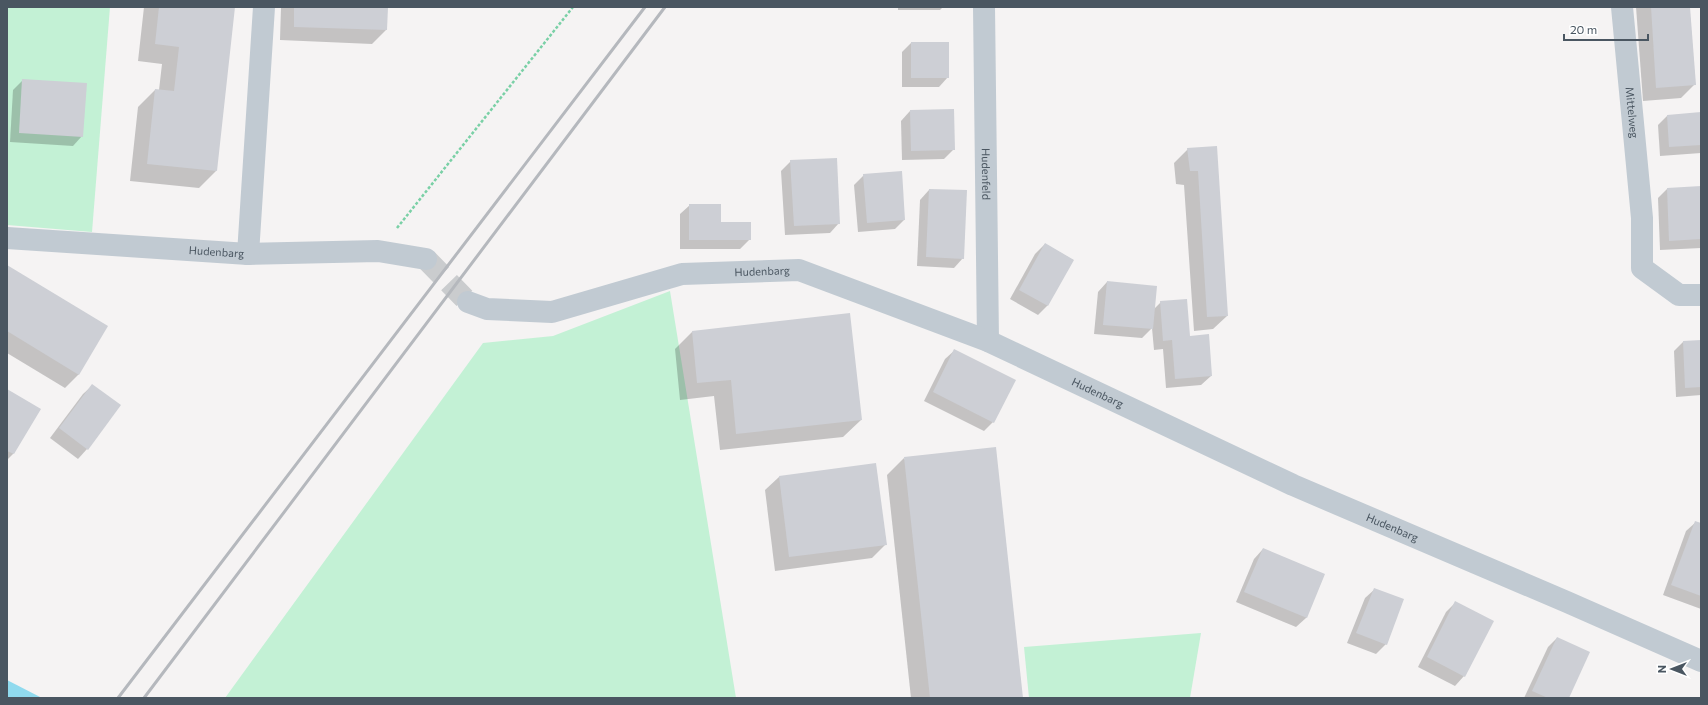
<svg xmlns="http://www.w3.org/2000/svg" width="1708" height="705" font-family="Commissioner,sans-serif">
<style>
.green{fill:#c3f1d5}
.water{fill:#90daee}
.shadow{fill:#0003}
.building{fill:#cdcfd5}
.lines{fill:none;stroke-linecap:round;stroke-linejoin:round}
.minor-tunnel{stroke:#caccce;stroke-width:22;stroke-dasharray:22 11;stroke-linecap:butt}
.path{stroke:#7ad0a6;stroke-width:2.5;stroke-dasharray:3 2;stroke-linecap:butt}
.minor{stroke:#c1cad2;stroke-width:22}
.rail{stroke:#b5b8bd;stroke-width:3}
.labels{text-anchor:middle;stroke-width:3;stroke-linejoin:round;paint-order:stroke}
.street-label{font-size:11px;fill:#4a5661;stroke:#fff}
</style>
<rect width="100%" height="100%" fill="#f5f3f3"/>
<g class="green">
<polygon points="7,7 110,7 92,232 7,225"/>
<polygon points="670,291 736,698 225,698 483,343 553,336"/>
<polygon points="1201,633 1190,698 1029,698 1024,647"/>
</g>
<polygon class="water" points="7,680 42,698 7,698"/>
<g class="shadow">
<polygon points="144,7 234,7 216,171 199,188 130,181 138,107 155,90 159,90 162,64 138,61"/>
<polygon points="281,7 387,7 386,30 372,44 280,40"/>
<polygon points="898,7 943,7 940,10 898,10"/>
<polygon points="1636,7 1689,7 1695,84 1681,98 1643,101"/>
<polygon points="911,43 948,77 939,87 902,87 902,52"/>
<polygon points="23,80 82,136 73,146 10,142 13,90"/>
<polygon points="910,111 954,149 944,159 902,160 901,121"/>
<polygon points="1701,113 1701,153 1660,156 1658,125 1667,116"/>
<polygon points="1216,147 1227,316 1213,329 1194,331 1184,185 1176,184 1174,163 1188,149"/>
<polygon points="791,161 839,223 830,233 785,235 781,171"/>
<polygon points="864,175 904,220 895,229 858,232 854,185"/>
<polygon points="1701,187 1701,248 1660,250 1658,198 1667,189"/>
<polygon points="929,190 963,258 954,268 917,266 920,200"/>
<polygon points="690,205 720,223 750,239 740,249 680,249 680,214"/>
<polygon points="1045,244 1073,260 1047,306 1038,315 1010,299 1035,254"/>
<polygon points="7,266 79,374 65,388 7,353"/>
<polygon points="1107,282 1154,309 1161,302 1189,337 1211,376 1201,385 1166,388 1163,349 1154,350 1152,328 1142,338 1094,334 1098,292"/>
<polygon points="849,315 861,420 843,437 720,450 714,396 680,400 675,349 692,332"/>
<polygon points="1701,341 1701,395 1676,397 1674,351 1683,342"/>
<polygon points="955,350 993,422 984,431 924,401 945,359"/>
<polygon points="93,385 87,449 78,459 50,438 83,394"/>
<polygon points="7,390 39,409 13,454 7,460"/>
<polygon points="904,458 1022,698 911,698 887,475"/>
<polygon points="875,464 886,544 872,558 775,571 765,490 779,477"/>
<polygon points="1696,522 1701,524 1701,609 1663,595 1686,531"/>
<polygon points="1263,549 1324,575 1306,618 1296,627 1236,602 1254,559"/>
<polygon points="1375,589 1386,644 1376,654 1347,643 1365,598"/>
<polygon points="1456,602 1464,676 1455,686 1418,667 1446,612"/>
<polygon points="1557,638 1568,698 1524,698 1548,647"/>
</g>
<g class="building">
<polygon points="159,7 235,7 217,171 147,164 155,89 174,91 179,47 155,44"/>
<polygon points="294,7 388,7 387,30 294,27"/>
<polygon points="1651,7 1690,7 1696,85 1656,88"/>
<rect x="911" y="42" width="38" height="36"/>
<polygon points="22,79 87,83 83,137 19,133"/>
<polygon points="954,109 955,150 911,151 910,110"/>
<polygon points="1701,112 1701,145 1669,147 1667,115"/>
<polygon points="1217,146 1228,316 1207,317 1198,171 1190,171 1187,148"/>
<polygon points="837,158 840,224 794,226 790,160"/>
<polygon points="902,171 905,220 867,223 863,174"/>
<polygon points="1701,186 1701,239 1669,241 1667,188"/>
<polygon points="929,189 967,190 964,259 926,257"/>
<polygon points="689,204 721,204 721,222 751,222 751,240 689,240"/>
<polygon points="1045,243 1074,260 1048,306 1019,290"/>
<polygon points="7,265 108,326 79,375 7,331"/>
<polygon points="1107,281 1157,286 1153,329 1103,325"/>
<polygon points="1187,299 1190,336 1209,334 1212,376 1175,379 1172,340 1163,341 1160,301"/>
<polygon points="850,313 862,420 736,434 731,380 697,383 692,331"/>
<polygon points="1701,340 1701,387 1685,388 1683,341"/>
<polygon points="954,349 1016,380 994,423 933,392"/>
<polygon points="92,384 121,405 88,450 59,428"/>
<polygon points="7,389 41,409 14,454 7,451"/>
<polygon points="996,447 1023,698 930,698 904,457"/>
<polygon points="876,463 887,545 789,557 779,476"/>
<polygon points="1695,521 1701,523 1701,596 1671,585"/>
<polygon points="1263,548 1325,574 1307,618 1244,592"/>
<polygon points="1374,588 1404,599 1387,645 1356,633"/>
<polygon points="1455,601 1494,621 1465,677 1427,657"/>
<polygon points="1557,637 1590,652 1569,698 1548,698 1532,691"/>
</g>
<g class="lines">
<polyline class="minor-tunnel" points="426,259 468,302"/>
<polyline class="path" points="397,228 573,7"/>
<g class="minor">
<path id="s1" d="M 984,7 L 988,341"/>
<path id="s2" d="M 1622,7 L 1642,218 L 1642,268 L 1679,295 L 1701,295"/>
<path id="s3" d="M 7,238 L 248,254 L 378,251 L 426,259"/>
<polyline points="248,254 264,7"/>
<path id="s4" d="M 468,302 L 487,309 L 552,312 L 682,274 L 799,270 L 988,341 L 1293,485 L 1567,602 L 1701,661"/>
</g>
<g class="rail">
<polyline points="118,698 645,7"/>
<polyline points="144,698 665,7"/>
</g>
</g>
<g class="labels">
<g class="street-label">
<text dy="4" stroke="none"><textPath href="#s2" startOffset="106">Mittelweg</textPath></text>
<text dy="4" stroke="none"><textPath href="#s1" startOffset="167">Hudenfeld</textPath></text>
<text dy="4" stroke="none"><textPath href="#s3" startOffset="210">Hudenbarg</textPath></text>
<text dy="4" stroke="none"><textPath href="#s4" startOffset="301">Hudenbarg</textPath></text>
<text dy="4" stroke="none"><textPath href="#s4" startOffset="661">Hudenbarg</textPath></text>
<text dy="4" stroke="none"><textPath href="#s4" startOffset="985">Hudenbarg</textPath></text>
</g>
</g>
<rect width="1708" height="705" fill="none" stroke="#4a5661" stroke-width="16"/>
<g transform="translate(1672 669) rotate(270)" stroke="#ffffff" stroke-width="3" paint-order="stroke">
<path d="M0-3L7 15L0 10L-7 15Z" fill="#4a5661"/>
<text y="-6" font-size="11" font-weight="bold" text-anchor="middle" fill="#4a5661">N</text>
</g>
<path d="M1564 34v6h84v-6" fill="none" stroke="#4a5661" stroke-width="2"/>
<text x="1570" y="34" font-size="12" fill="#4a5661" stroke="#ffffff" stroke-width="3" paint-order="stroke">20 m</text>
</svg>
